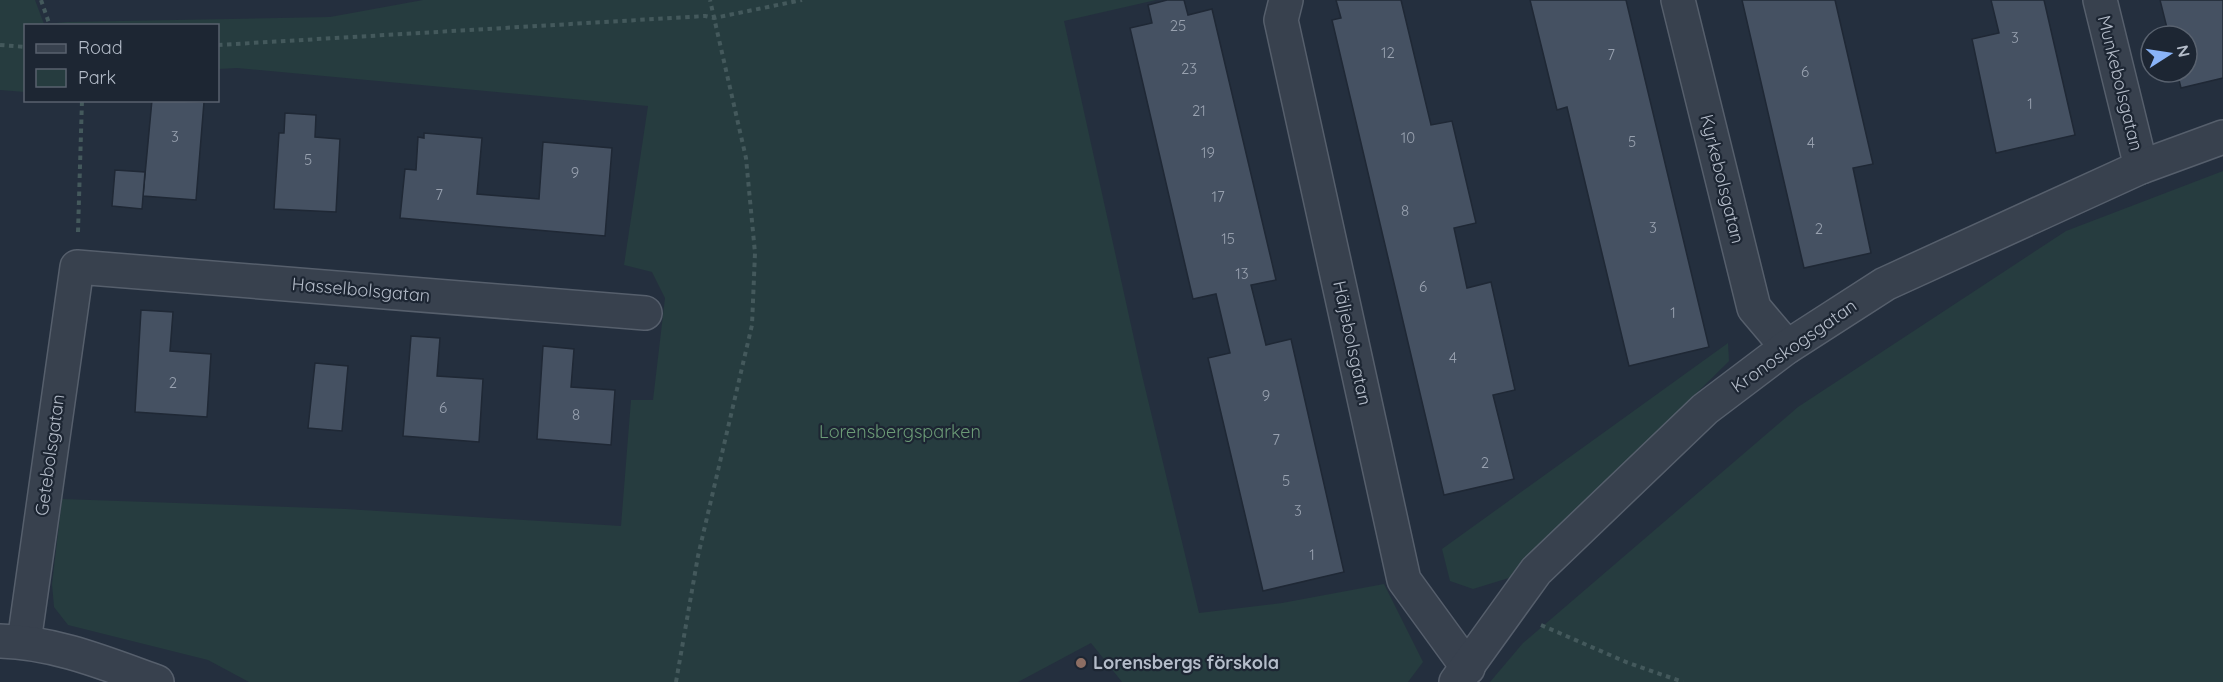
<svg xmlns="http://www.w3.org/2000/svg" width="2223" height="682" font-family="Quicksand,sans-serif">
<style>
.green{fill:#263c3f}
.building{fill:#455162;stroke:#1f2835;stroke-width:1.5}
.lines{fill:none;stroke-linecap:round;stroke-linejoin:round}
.minor-casing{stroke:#565f6c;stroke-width:36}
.tertiary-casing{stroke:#565f6c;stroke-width:36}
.path{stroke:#44595c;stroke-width:4;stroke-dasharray:4.5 4.5;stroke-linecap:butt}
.minor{stroke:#38414e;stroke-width:33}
.tertiary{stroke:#38414e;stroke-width:33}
.education-dot{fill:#8d6e63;stroke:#1d2633;stroke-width:2}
.labels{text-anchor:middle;stroke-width:4.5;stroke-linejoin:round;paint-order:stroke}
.number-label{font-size:15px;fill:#98a1af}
.street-label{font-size:18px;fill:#b4bcc9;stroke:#1d2633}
.park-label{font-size:18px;fill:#6b9a76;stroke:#1d2633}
.poi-label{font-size:18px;font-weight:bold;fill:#b4bcc9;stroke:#1d2633;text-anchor:start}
</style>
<rect width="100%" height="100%" fill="#242f3e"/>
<g class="green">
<polygon points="0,0 35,0 44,24 67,22 330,17 423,0 1156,0 1064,21 1142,375 1199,613 1282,603 1384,584 1423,662 1408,682 1122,682 1091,643 1018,682 249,682 208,660 68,625 54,607 52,584 62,499 346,509 621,526 631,400 653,400 665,298 652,272 624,265 648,106 237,68 218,69 218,26 26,26 25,92 0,90"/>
<polygon points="2223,171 2223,682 1490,682 1523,643 1798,407 2066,231"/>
<polygon points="1728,343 1729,361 1512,577 1473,589 1450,581 1442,549"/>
</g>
<g class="building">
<polygon points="1167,0 1184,0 1188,15 1212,9 1276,280 1251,285 1266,345 1291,339 1344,572 1263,591 1208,358 1230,353 1216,294 1193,299 1130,28 1152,23 1148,5"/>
<polygon points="1336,0 1401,0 1431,125 1452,121 1476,223 1454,228 1467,288 1491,282 1515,390 1493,395 1514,479 1444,495 1332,20 1341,18"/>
<polygon points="1530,0 1626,0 1709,347 1629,366 1567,107 1557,110"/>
<polygon points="1742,0 1835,0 1873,164 1853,168 1871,253 1804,268"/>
<polygon points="1991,0 2044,0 2075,135 1996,153 1972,39 1999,33"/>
<polygon points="2160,0 2223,0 2223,78 2181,88 2177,72 2187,72 2187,36 2169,36"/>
<polygon points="152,100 204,102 196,200 143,196"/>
<polygon points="285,113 316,115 315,137 340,139 336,212 274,209 279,133 284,133"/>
<polygon points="424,133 482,138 477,194 539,199 543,142 612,148 605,236 400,218 405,169 416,170 418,137 424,138"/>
<polygon points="115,170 145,172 142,209 112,206"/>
<polygon points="141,310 173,312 170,351 211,354 207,417 135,412"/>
<polygon points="411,336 440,338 437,376 483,379 479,442 403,436"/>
<polygon points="543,346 574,349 571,387 615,390 611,445 537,439"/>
<polygon points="315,363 348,366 342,431 308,428"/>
</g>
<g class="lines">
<g class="minor-casing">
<g id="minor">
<polyline points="1286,0 1281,20 1404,580 1468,668"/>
<polyline points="1678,0 1754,308 1787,347"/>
<polyline points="2100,0 2141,167"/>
<polyline points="24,642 77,267 645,313"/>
</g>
</g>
<g class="tertiary-casing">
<g id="tertiary">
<path d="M 0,641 C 54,642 107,664 157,682"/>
<polyline points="1456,682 1536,571 1705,409 1787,347 1885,284 2141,167 2223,137"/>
</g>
</g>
<g class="path">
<polyline points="41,0 50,26"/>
<polyline points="0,45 26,47"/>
<polyline points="218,45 705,16 714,18 802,0"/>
<polyline points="78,232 82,100"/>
<polyline points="1541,625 1626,662 1683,682"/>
<polyline points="676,682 698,556 752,325 755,253 746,158 710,0"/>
</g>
<use href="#minor" class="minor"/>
<use href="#tertiary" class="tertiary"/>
</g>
<circle class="education-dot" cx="1081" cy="663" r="6"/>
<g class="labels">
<g class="number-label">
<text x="1178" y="31">25</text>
<text x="2015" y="43">3</text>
<text x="1388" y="58">12</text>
<text x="1611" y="60">7</text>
<text x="1189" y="74">23</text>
<text x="1805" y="77">6</text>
<text x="2030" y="109">1</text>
<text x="1199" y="116">21</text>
<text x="175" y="142">3</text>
<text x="1408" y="143">10</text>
<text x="1632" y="147">5</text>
<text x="1811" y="148">4</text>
<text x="1208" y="158">19</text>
<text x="308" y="165">5</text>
<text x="575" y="178">9</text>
<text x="439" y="200">7</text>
<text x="1218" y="202">17</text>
<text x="1405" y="216">8</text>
<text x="1653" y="233">3</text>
<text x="1819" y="234">2</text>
<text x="1228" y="244">15</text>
<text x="1242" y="279">13</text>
<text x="1423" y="292">6</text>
<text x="1673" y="318">1</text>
<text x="1453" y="363">4</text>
<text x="173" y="388">2</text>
<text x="1266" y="401">9</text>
<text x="443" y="413">6</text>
<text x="576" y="420">8</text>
<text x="1276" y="445">7</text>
<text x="1485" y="468">2</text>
<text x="1286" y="486">5</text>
<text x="1298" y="516">3</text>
<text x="1312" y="560">1</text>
</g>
<g class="street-label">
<text transform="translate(2120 83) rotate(76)" y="6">Munkebolsgatan</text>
<text transform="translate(1722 179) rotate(76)" y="6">Kyrkebolsgatan</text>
<text transform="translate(361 290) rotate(5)" y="6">Hasselbolsgatan</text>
<text transform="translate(1352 343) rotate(78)" y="6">Häljebolsgatan</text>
<text transform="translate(1794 346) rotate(-35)" y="6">Kronoskogsgatan</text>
<text transform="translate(50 455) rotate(-82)" y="6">Getebolsgatan</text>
</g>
<g class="park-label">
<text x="900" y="438">Lorensbergsparken</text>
</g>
<g class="poi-label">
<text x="1093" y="669">Lorensbergs förskola</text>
</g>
</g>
<rect x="24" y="24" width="195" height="78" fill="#1d2633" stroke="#59626f" stroke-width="1.5"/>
<rect x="36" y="44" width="30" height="9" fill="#38414e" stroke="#59626f" stroke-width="1.5"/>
<text x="78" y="54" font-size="18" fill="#b4bcc9">Road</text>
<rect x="36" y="69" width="30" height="18" fill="#263c3f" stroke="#59626f" stroke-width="1.5"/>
<text x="78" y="84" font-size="18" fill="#b4bcc9">Park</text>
<g transform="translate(2169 54) rotate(78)"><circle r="28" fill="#1d2633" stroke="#59626f" stroke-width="1.5"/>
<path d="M0-4.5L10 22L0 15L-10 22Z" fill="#8ab4f8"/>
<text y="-9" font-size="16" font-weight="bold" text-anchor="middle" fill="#b4bcc9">N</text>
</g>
</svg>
